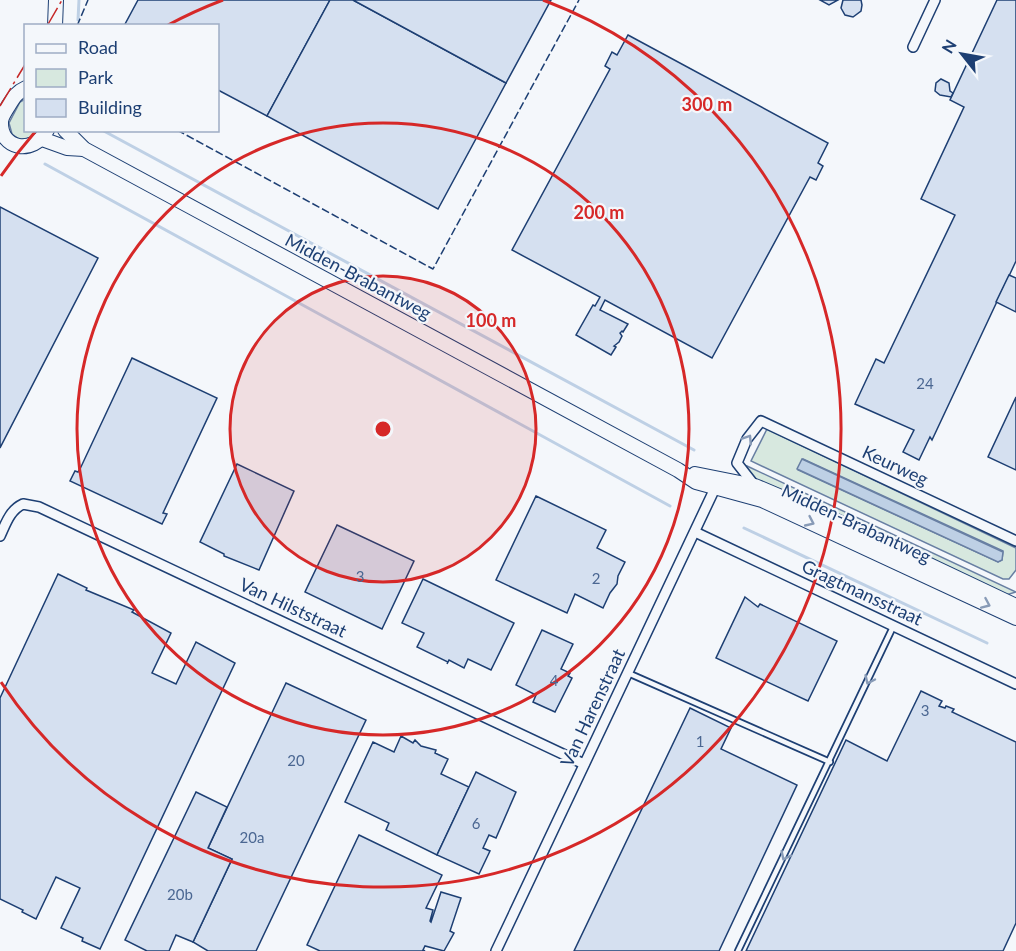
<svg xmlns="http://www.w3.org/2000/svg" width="1016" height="951" font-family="Lato,sans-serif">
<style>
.green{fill:#d7e8df;stroke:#687fa3;stroke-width:1.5;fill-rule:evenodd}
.water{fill:#bed0e5;stroke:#687fa3;stroke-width:1.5}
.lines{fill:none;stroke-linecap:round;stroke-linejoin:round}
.stream{stroke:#bed0e5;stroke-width:3}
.building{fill:#d5e0f0;stroke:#1d3f73;stroke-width:1.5}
.lane-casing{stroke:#1d3f73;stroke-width:8}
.street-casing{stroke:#1d3f73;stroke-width:12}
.secondary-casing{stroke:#1d3f73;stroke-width:16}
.lane{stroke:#f4f7fb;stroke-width:4.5}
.street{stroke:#f4f7fb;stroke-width:9}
.secondary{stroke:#f4f7fb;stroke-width:14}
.fence{stroke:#1d3f73;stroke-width:1.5;stroke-dasharray:8 3;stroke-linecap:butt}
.power{stroke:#c62828;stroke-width:1.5;stroke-dasharray:21 4.5 3 4.5;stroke-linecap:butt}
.oneway{stroke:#889bb7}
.ring{fill:none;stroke:#d62828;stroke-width:3}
.labels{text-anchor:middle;stroke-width:4.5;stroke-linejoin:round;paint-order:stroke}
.number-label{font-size:15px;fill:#4b6792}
.street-label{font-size:18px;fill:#1d3f73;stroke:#f4f7fb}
.centre{fill:#d62828;stroke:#f4f7fb;stroke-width:3}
.ring-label{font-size:18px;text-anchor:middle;font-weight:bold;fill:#d62828;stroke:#f4f7fb;stroke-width:4.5;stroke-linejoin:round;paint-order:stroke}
</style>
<rect width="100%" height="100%" fill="#f4f7fb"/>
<g class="green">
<polygon points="25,99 26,130 36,131 32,137 20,140 12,134 9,123 20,102"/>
<path d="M 767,429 L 1016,548 L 1016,570 L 1009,579 L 1003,579 L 751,461 ZM 803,459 L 1003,551 L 1002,560 L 998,562 L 798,470 Z"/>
<polygon points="747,466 1016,592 1006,595 749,477"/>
</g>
<polygon class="water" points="802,459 1003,552 1002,560 998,562 797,469"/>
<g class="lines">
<g class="stream">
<polyline points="78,20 79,0"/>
<polyline points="102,130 694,450"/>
<polyline points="45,164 670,506"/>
<polyline points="744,528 987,643"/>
</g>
</g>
<g class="building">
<polygon points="138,0 330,0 267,116 218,90 218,26 124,26"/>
<polygon points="330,0 353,0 506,83 438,209 267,116"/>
<polygon points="353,0 551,0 506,83"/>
<polygon points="820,0 838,0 829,5"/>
<polygon points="843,0 861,0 862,5 861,11 853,17 845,15 841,8"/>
<polygon points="997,0 1016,0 1016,261 932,440 930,437 919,460 903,452 914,430 855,404 876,359 884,363 955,215 921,199 964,107 950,100"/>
<polygon points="628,35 828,143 818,163 823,166 816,180 810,177 712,358 605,300 600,310 628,324 623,332 622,331 620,333 622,336 619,342 614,346 616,347 611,355 576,335 593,305 595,306 600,297 512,250 610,69 605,66 612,52 617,55"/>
<polygon points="941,79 949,83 950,91 953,93 951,97 940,95 935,91 936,83"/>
<polygon points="0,207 98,258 0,448"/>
<polygon points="1009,275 1016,278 1016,312 996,302"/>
<polygon points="132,358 217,398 163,513 167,514 162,524 70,481 75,471 78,472 80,469"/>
<polygon points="1016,397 1016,470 988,457"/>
<polygon points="237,464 294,491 259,570 224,556 224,554 200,542"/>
<polygon points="536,496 606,530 597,548 625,562 618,576 617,584 610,593 603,608 575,594 567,613 496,580"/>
<polygon points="337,525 414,561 382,629 305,592"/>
<polygon points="58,574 87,588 86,590 134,610 132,612 171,633 152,673 176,684 196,642 235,663 100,949 82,941 83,938 61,928 80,888 56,877 36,919 22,912 23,910 0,899 0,698"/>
<polygon points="423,579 514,623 491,670 468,659 464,668 449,660 447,664 448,662 417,647 424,633 402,623"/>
<polygon points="745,597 758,607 760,604 837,641 808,701 716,658"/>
<polygon points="542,630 573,644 561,669 570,673 568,676 572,678 555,712 533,702 536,695 516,685"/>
<polygon points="286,683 366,720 256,951 208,951 193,942 232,859 208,848"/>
<polygon points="921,691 942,701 939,706 945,708 946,706 954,709 952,712 1016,742 1016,923 1003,951 746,951 846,740 887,761"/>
<polygon points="690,708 731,728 721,749 797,785 719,951 574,951"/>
<polygon points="401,736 413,743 415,740 421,746 436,750 435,753 448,759 441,774 469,787 437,855 386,830 389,823 345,802 373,742 394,752"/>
<polygon points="476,772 516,792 496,838 489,835 483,848 490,851 479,874 437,855"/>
<polygon points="196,792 227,807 208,848 232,859 193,942 176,935 169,951 147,951 125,940"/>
<polygon points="359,835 442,875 426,908 433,910 430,921 431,922 441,892 461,898 450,931 454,933 444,951 425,946 423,950 425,951 320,951 307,945"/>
</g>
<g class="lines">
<g class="lane-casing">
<g id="lane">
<polyline points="628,673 830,762"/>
<polyline points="738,951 893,627"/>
</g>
</g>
<g class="street-casing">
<g id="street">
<polyline points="913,47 935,0"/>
<polyline points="755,486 737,463 747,439 761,421 1016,541"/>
<polyline points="695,532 1016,684"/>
<path d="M 0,536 C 6,523 10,510 23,504 L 39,507 L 584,764"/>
<polyline points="496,951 717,484"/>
</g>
</g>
<g class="secondary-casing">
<g id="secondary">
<polyline points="55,26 56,0"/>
<path d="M 26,88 C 17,92 14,97 9,105 C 6,110 1,117 1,122 C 0,149 33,156 47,130"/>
<polyline points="65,130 84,149 678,470 696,482 762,500 1016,618"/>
<polyline points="42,139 67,148 84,149"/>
<polyline points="695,474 755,486 826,516 1016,606"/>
</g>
</g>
<use href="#lane" class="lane"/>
<use href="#street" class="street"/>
<use href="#secondary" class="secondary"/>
<g class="fence">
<polyline points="77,26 88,0"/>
<polyline points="177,130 433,269 579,0"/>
</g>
<g class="power">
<polyline points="47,26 62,0"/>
<polyline points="0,106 26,63"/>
</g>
</g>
<defs><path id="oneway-chevron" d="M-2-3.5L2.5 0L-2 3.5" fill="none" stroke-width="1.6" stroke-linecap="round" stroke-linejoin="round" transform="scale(1.5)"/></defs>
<g class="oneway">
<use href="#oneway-chevron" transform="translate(748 439) rotate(-57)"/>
<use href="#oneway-chevron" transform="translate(810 522) rotate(25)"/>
<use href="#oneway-chevron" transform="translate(986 604) rotate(24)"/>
<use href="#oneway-chevron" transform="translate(869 680) rotate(115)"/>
<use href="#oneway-chevron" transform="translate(785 856) rotate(116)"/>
</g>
<circle cx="383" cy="429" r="153" fill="#d62828" fill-opacity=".12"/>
<g class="ring">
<circle cx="383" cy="429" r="153"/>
<circle cx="383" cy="429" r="306"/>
<path d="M1 176A458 458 0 0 1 35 132M168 25A458 458 0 0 1 223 0M543 0A458 458 0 1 1 1 682"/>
</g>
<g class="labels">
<g class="number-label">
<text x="925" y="389">24</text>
<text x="360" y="582">3</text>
<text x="596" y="584">2</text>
<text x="554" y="686">4</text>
<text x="925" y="716">3</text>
<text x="700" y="747">1</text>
<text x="296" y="766">20</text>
<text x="476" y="829">6</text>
<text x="252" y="843">20a</text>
<text x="180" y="900">20b</text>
</g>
<g class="street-label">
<text transform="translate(358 277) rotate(28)" y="6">Midden-Brabantweg</text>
<text transform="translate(895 466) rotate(25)" y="6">Keurweg</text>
<text transform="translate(856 524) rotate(25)" y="6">Midden-Brabantweg</text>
<text transform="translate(862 593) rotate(25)" y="6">Gragtmansstraat</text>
<text transform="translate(293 608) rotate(25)" y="6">Van Hilststraat</text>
<text transform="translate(593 708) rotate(-65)" y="6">Van Harenstraat</text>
</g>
</g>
<circle cx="383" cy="429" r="9" class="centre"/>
<g class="ring-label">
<text x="707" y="111">300 m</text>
<text x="599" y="219">200 m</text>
<text x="491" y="327">100 m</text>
</g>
<rect x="24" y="24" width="195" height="108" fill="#f4f7fb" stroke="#9eadc5" stroke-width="1.5"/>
<rect x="36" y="44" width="30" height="9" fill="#f4f7fb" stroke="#9eadc5" stroke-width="1.5"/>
<text x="78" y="54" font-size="18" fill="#1d3f73">Road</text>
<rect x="36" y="69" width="30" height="18" fill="#d7e8df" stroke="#9eadc5" stroke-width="1.5"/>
<text x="78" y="84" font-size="18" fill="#1d3f73">Park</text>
<rect x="36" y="99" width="30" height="18" fill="#d5e0f0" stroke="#9eadc5" stroke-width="1.5"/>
<text x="78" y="114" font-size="18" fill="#1d3f73">Building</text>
<g transform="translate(962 54) rotate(301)" stroke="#f4f7fb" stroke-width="4.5" paint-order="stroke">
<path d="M0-4.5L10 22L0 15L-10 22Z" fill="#1d3f73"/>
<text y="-9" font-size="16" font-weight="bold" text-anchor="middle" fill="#1d3f73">N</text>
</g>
</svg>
